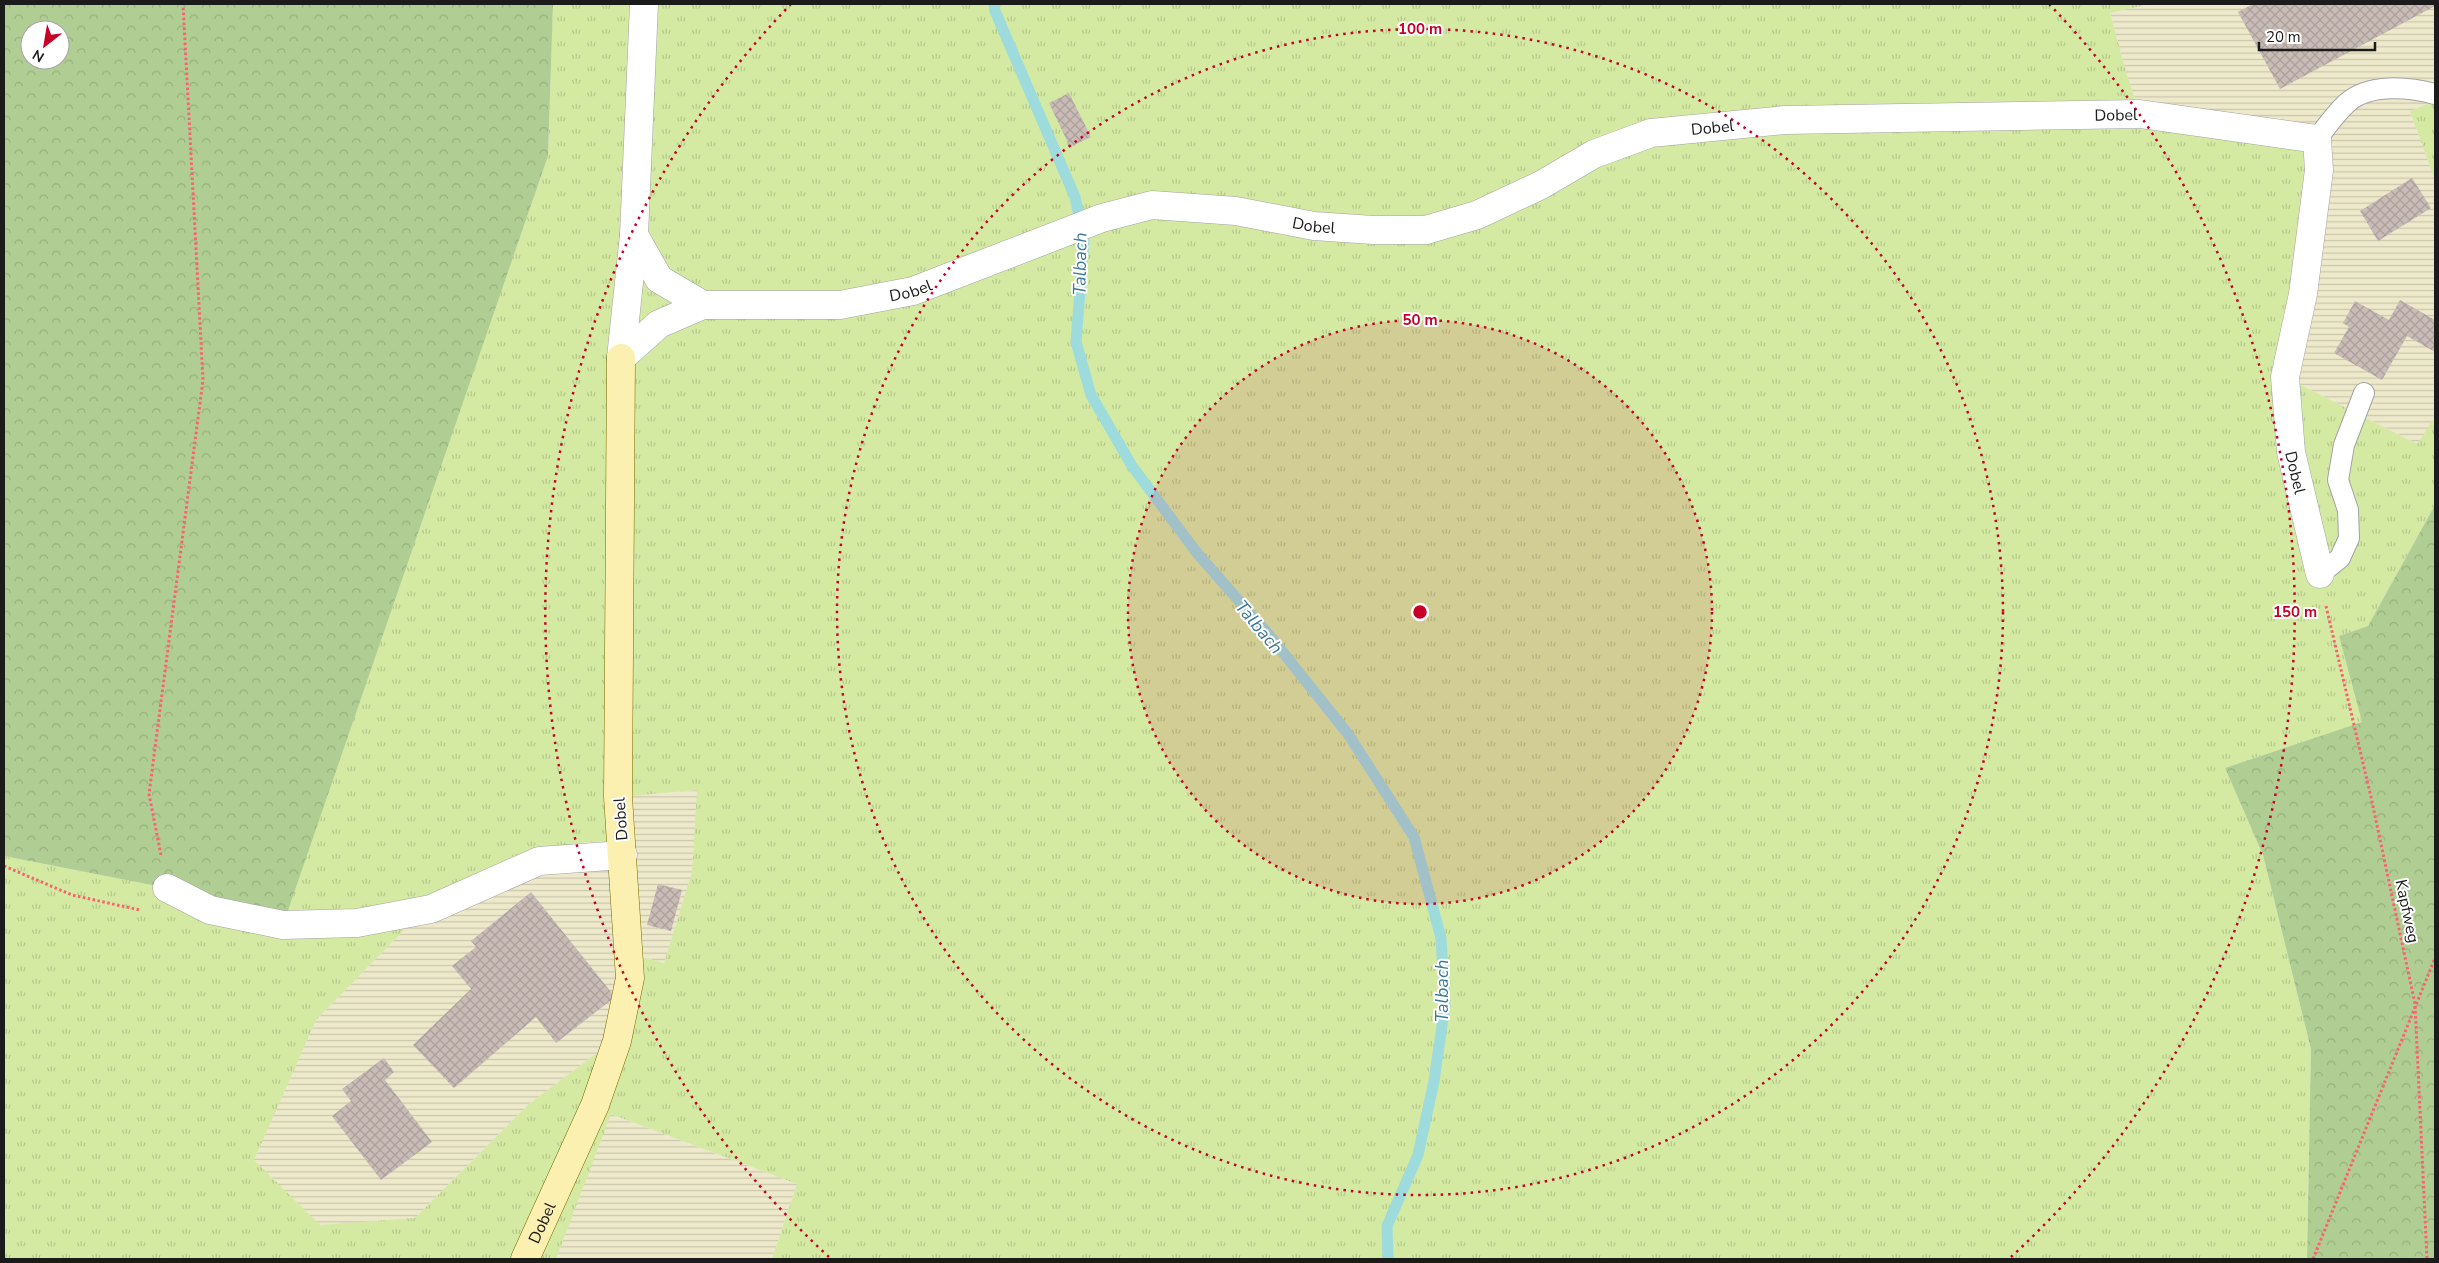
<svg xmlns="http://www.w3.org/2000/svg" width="2439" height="1263" font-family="'Nunito Sans',sans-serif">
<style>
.farmland{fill:url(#farmland-rules)}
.grass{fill:url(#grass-tufts);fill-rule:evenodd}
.forest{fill:url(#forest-crowns);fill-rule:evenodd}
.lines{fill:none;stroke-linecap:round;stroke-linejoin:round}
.stream{stroke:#9edbdd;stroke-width:11}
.building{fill:url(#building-cross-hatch)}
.lane-casing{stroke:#a2a2a2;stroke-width:22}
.street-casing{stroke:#a2a2a2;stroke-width:29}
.secondary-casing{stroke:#736a01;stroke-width:29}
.path{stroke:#fe606f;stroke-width:3;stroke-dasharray:2.5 2.5;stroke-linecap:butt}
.lane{stroke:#fff;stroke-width:20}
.street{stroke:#fff;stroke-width:28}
.secondary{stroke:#fbf0b0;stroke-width:28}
.ring{fill:none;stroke:#c60027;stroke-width:2.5;stroke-dasharray:2.5 5}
.labels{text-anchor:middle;stroke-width:4;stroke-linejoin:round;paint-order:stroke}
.street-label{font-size:16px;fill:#1b1b1b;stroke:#fff}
.water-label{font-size:18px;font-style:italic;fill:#3d7a96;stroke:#fff}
.centre{fill:#c60027;stroke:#fff;stroke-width:2.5}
.ring-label{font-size:15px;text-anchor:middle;font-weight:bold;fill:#c60027;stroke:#fff;stroke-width:4;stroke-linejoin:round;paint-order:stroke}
</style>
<defs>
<pattern id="farmland-rules" width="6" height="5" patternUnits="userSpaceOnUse" patternTransform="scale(1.25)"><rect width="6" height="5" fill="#ede9ca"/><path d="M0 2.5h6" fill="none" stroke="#cbc7ad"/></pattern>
<pattern id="grass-tufts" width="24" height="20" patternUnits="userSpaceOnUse" patternTransform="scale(1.25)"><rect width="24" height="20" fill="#d4eaa3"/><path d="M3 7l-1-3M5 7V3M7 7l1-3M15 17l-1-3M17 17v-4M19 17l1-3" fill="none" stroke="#b5c88c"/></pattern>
<pattern id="forest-crowns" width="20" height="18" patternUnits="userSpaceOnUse" patternTransform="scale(1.25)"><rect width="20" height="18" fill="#b0ce93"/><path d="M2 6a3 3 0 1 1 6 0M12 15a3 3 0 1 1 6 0" fill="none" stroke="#97b07e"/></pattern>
<pattern id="building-cross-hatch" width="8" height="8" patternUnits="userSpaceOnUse" patternTransform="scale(1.25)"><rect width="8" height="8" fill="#c9bbb6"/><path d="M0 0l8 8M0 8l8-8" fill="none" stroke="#aca09c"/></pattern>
</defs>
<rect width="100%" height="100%" fill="#ede6e0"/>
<g class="farmland">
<polygon points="2150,4 2435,4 2435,101 2410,111 2435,180 2435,417 2418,444 2285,377 2140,114 2126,72 2110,13"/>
<polygon points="698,790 692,872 664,963 628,953 614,1040 529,1104 415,1218 320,1226 253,1160 316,1020 441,892 516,855 577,843 632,839 630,796"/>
<polygon points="610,1114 797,1184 772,1259 556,1259"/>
</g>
<g class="grass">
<path d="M 553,4 L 2150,4 L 2110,13 L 2126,72 L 2140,114 L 2317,139 L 2285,377 L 2417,444 L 2435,417 L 2435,505 L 2368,626 L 2339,636 L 2362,722 L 2225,768 L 2263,855 L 2311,1049 L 2307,1259 L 772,1259 L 797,1184 L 611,1114 L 556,1259 L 4,1259 L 4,856 L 167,888 L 283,924 L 548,156 ZM 697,790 L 692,872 L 664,963 L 627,953 L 614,1040 L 529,1104 L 415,1218 L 320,1225 L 254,1160 L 316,1020 L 441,892 L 516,855 L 577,843 L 632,839 L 630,796 Z"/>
<polygon points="2435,101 2435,180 2410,111"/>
</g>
<g class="forest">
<path d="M 4,4 L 553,4 L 548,156 L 283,925 L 167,888 L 4,856 ZM 30,30 L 60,30 L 60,60 L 30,60 Z"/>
<polygon points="2435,505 2435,1259 2307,1259 2311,1049 2263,855 2225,768 2362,722 2339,636 2368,626"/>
</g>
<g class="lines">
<polyline class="stream" points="994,4 995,11 1075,197 1084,240 1076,342 1091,395 1132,466 1197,553 1269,635 1348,734 1414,837 1441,938 1445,1005 1434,1081 1418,1155 1387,1226 1388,1259"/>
</g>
<g class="building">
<polygon points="2253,4 2434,4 2435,6 2280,89 2238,12"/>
<polygon points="1069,93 1091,137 1070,147 1049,103"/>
<polygon points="2412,178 2431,208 2378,241 2360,211"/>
<polygon points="2400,300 2435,320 2435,352 2407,336 2382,380 2334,353 2349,327 2343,323 2355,301 2389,320"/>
<polygon points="658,884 682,890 671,931 647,925"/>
<polygon points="531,892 615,997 556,1043 536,1017 454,1088 413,1045 471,989 452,966 476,947 471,941"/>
<polygon points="384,1058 394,1072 385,1080 432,1142 381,1180 332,1116 351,1101 342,1089"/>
</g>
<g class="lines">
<g class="lane-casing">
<g id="lane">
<path d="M 2317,139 C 2326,127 2336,113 2347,103 C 2369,83 2409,87 2435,94"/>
<polyline points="2320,574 2340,558 2349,538 2348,510 2338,480 2344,445 2364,393"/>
</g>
</g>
<g class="street-casing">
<g id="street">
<polyline points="634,235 659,279 703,305"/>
<path id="s1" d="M 621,358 L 659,324 L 703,305 L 840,305 L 913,291 L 1102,218 L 1152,205 L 1236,211 L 1314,226 L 1373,230 L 1426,230 L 1477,215 L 1541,185 L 1594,154 L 1651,133 L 1785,120 L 2140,114 L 2317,139 L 2319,170 L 2303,294 L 2285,377 L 2291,452 L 2320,574"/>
<polyline points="621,358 634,235 644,4"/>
<polyline points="167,888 210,910 283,925 357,923 431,909 539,861 623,855"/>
</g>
</g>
<g class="secondary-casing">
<g id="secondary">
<path id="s2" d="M 525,1259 L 595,1105 L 617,1041 L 630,978 L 618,797 L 621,358"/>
</g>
</g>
<g class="path">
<polyline points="2326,606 2371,797 2415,1004 2427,1259"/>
<polyline points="161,855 149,794 203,380 183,4"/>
<polyline points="4,866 72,895 140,910"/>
<polyline points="2313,1259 2435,958"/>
</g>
<use href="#lane" class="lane"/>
<use href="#street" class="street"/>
<use href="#secondary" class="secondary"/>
</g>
<circle cx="1420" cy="612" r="292" fill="#c60027" fill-opacity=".12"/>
<g class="ring">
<circle cx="1420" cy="612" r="292"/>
<circle cx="1420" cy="612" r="583"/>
<path d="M829 1257A875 875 0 0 1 791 4M2049 4A875 875 0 0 1 2011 1257"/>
</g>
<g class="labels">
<g class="street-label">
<text dy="6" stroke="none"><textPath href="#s1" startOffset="1552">Dobel</textPath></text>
<text dy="6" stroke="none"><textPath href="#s1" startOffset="1148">Dobel</textPath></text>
<text dy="6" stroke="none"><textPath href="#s1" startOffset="728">Dobel</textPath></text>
<text dy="6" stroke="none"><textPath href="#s1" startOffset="308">Dobel</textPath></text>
<text dy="6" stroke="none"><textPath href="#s1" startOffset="2092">Dobel</textPath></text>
<text transform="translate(620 819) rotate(-94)" y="6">Dobel</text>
<text transform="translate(2408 911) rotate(78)" y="6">Kapfweg</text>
<text dy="6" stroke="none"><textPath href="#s2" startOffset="40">Dobel</textPath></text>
</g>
<g class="water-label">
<text transform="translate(1080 264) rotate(-89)" y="6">Talbach</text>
<text transform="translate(1259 627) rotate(50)" y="6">Talbach</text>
<text transform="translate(1442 991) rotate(-90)" y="6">Talbach</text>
</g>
</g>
<circle cx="1420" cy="612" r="8" class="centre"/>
<g class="ring-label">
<text x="1420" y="34">100 m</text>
<text x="1420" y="325">50 m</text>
<text x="2295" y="617">150 m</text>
</g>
<rect width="2439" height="1263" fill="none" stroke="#1b1b1b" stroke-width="10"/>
<g transform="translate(45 45) rotate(211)"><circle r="24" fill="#ffffff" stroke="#a4a4a4"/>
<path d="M0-4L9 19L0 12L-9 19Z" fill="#c60027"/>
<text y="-8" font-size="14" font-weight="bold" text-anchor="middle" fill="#1b1b1b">N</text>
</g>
<path d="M2259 42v8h116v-8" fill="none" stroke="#1b1b1b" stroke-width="2.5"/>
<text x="2266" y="42" font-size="15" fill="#1b1b1b" stroke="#ffffff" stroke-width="4" paint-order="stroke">20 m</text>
</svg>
